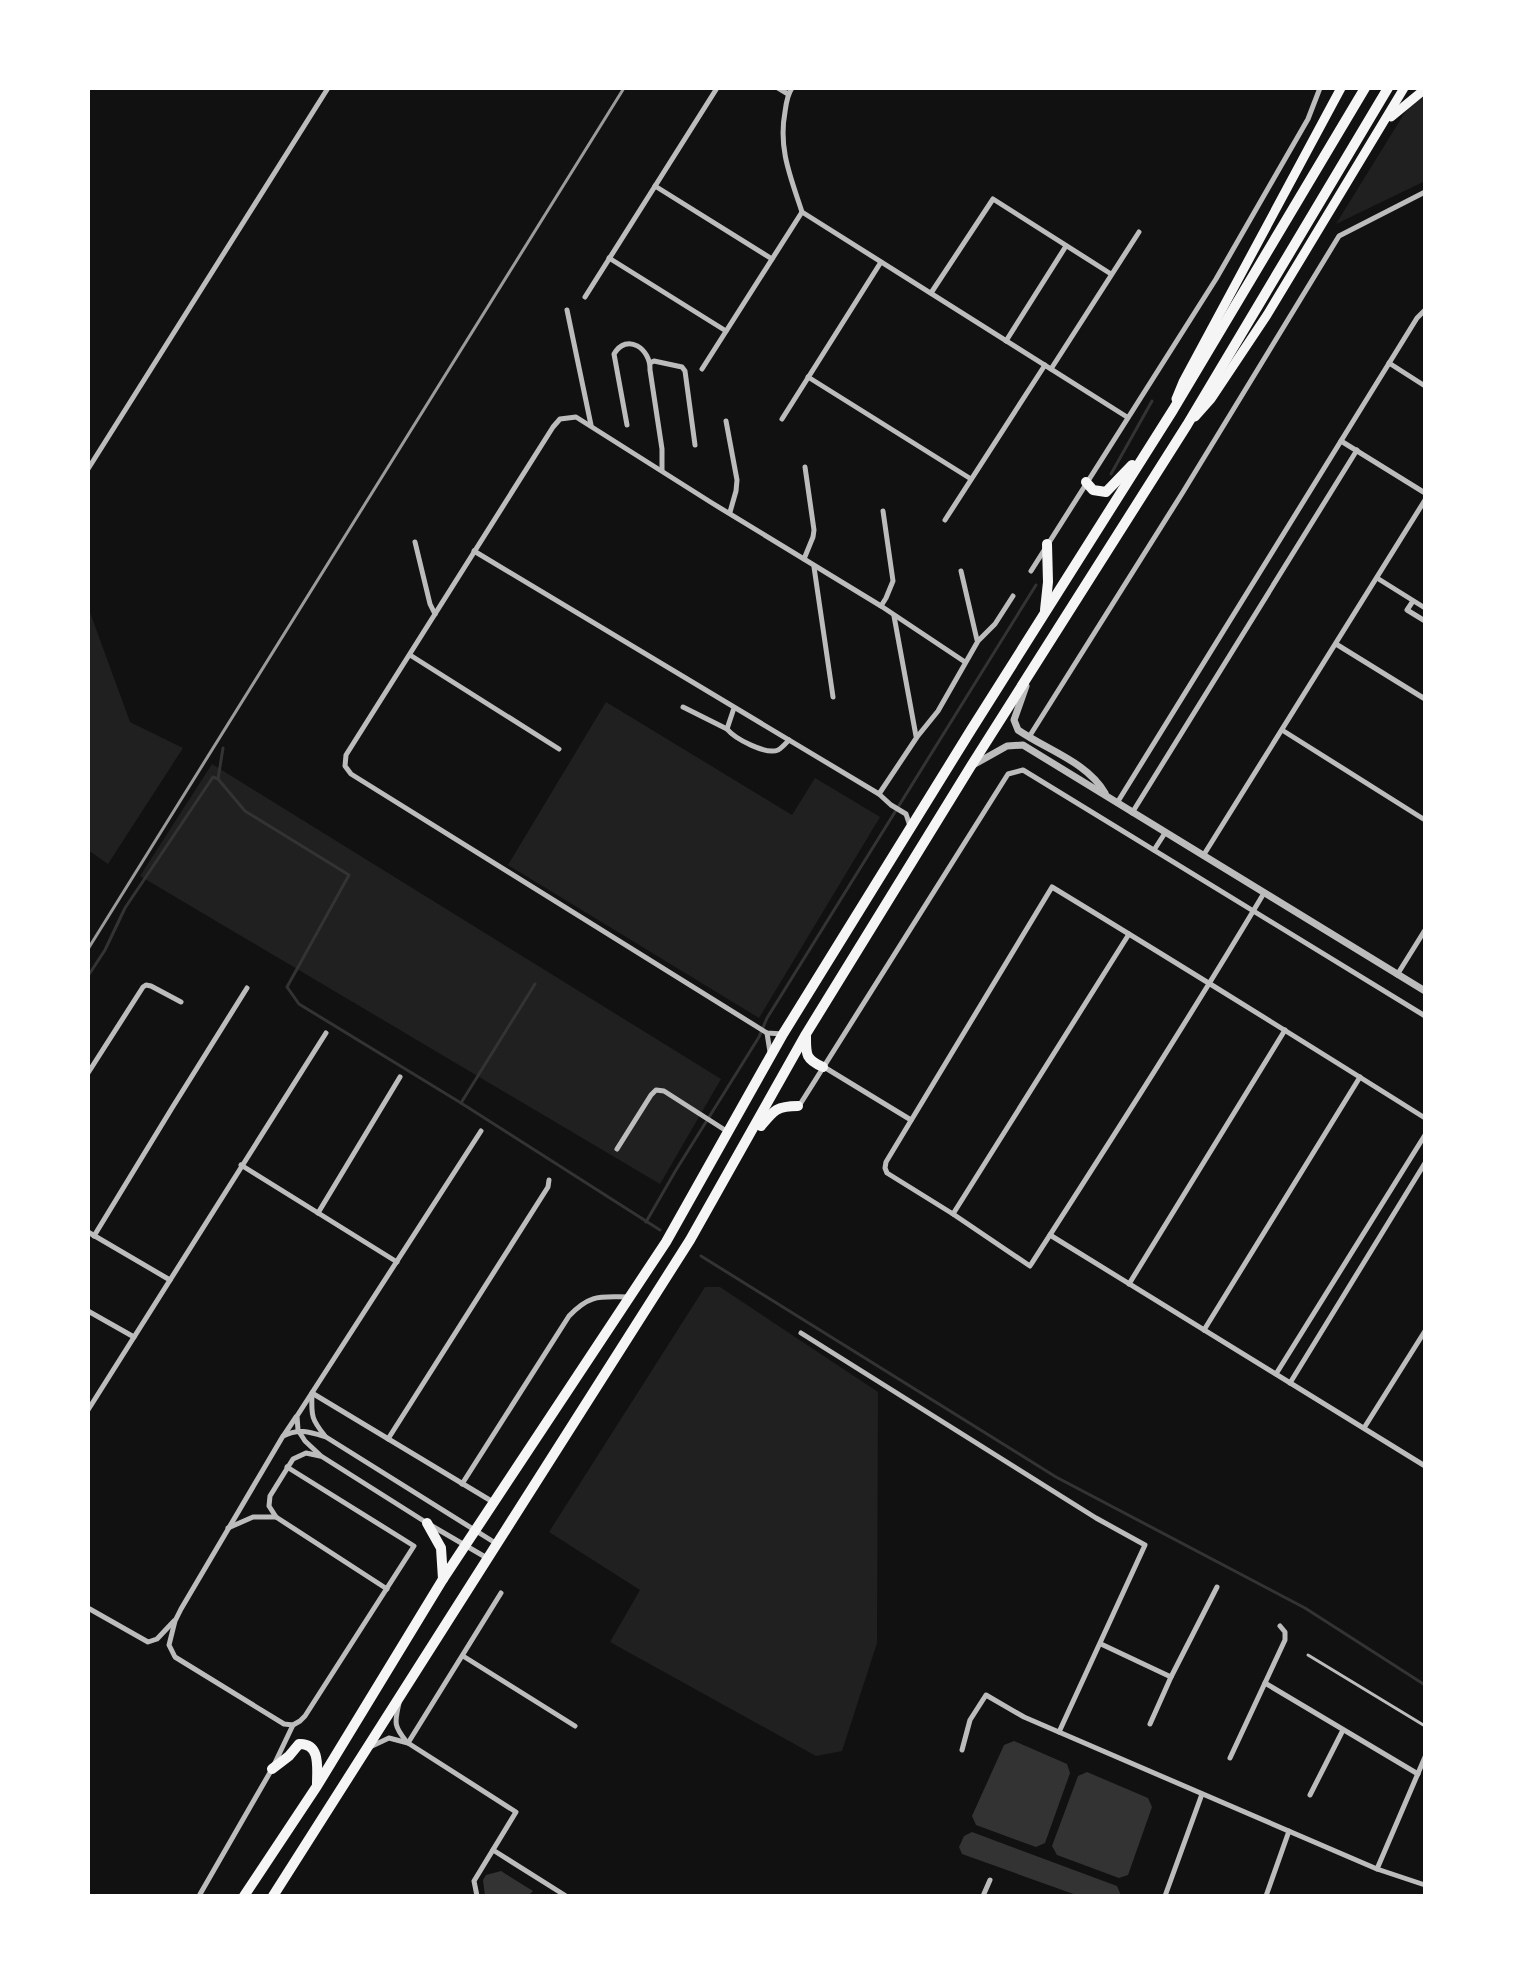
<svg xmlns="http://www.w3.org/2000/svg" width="1513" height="1984" font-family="Ubuntu,sans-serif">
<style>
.green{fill:#202020}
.water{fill:#333}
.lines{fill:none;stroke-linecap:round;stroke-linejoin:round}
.stream{stroke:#333;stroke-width:3}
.service{stroke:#bcbcbc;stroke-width:3}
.minor{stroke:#bcbcbc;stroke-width:5}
.tertiary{stroke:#bcbcbc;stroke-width:7}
.trunk{stroke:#f5f5f5;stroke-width:9}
.motorway{stroke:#f5f5f5;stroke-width:10}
.rail{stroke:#9a9a9a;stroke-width:3}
</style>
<rect width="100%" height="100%" fill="#111"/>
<g class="green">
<polygon points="1420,88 1425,88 1425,181 1336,224"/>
<polygon points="88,607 130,722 183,748 108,864 88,850"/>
<polygon points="606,702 792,815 815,778 880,817 759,1018 508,865"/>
<polygon points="212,764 721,1079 660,1184 140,876"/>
<polygon points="705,1287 720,1287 878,1392 877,1643 842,1751 816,1756 610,1642 640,1590 549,1532"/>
</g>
<g class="water">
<polygon points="1014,1741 1067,1764 1070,1773 1045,1843 1036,1847 976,1825 972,1816 1004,1745"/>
<polygon points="1087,1772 1148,1798 1152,1807 1128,1875 1119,1878 1057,1855 1052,1846 1078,1776"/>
<polygon points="972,1832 1117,1886 1120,1893 1120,1896 1079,1896 962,1854 959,1847 964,1836"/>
<polygon points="501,1871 533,1891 528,1896 485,1896 483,1880 486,1875"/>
</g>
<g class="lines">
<g class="stream">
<polyline points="1111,474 1152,401"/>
<polyline points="223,748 218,779 245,811 349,875 287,987 299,1004 461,1103 660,1230"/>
<polyline points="88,976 105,950 125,908 213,777 218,779"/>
<polyline points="461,1103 535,984"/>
<polyline points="646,1222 676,1170 759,1037 767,1018 1036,585"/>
<polyline points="701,1256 1056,1477 1305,1608 1425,1685"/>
</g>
<polyline class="service" points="1308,1655 1425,1726"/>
<g class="minor">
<polyline points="778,88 788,94"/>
<path d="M 792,88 C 787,95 786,104 785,112 C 778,149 791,178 802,212 L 1127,417"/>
<polyline points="655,186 772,259"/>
<polyline points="609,258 726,331"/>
<polyline points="931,293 993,199 1111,274"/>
<polyline points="585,297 717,88"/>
<polyline points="567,310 591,425"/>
<polyline points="1006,341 1066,246"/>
<polyline points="650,363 654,361 682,367 685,371 695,445"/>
<polyline points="1389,363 1425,386"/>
<polyline points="702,369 802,212"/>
<polyline points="1051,369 1139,232"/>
<polyline points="808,377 971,479"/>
<polyline points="782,419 881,262"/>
<polyline points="726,421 737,480 736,491 730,512"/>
<path d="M 627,425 L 614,354 C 627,332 651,349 650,370 L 662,449 L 662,470"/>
<polyline points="1341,441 1425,493"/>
<polyline points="88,469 328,88"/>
<polyline points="945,520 1045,365"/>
<polyline points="415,542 430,604 435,614"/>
<polyline points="474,551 879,794 891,805 906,814 910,826"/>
<polyline points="804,559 813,537 814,530 805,467"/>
<polyline points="814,567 833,697"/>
<polyline points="961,571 977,640"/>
<polyline points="1031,571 1216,279 1308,119 1320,88"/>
<polyline points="1377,578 1425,608"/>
<polyline points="1413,601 1407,610 1425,621"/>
<polyline points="881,606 886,598 893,581 883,511"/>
<polyline points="894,616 916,736"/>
<polyline points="1336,644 1425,699"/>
<polyline points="410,655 559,749"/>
<polyline points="683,707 727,729"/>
<path d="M 734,708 L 727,729 C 735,739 766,755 778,750 C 782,748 786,743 789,740"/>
<polyline points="1282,730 1425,820"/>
<polyline points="1029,737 1183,492 1339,236 1425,192"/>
<polyline points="879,794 917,737 938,711 978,641 995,624 1013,596"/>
<polyline points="1117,803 1417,318 1425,310"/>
<polyline points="1132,813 1357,450"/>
<polyline points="1154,850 1165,833"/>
<polyline points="1203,856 1425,500"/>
<path d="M 1264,893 C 1189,1019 1109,1143 1030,1266 L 953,1214 L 887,1173 L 885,1168 L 886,1162 L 1052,887 C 1177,963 1301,1040 1425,1118"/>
<polyline points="1397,975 1425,930"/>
<polyline points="767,1033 770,1052"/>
<polyline points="783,1034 767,1033 351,774 345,766 346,755 553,427 560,419 576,417 712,503 881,606 965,662"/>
<polyline points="824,1067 911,1120"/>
<polyline points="88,1073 143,987 146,985 151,986 181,1002"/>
<polyline points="799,1106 1008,774 1023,770 1425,1016"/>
<polyline points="481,1131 297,1416 298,1430 305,1441 321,1456 427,1523 487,1558"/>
<polyline points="617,1149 651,1095 656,1090 664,1091 728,1132"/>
<polyline points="241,1165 397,1262"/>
<polyline points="318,1213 400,1077"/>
<polyline points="953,1214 1129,934"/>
<polyline points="88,1232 170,1280"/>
<polyline points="1050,1235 1425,1466"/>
<polyline points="94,1236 172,1108 247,988"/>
<polyline points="1129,1284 1285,1030"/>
<polyline points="88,1311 134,1337"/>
<polyline points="1204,1330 1360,1077"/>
<polyline points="801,1333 1096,1518 1145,1545 1059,1732"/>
<polyline points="1276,1374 1425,1135"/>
<polyline points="1290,1383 1425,1163"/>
<polyline points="312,1393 493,1502"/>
<path d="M 312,1395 C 311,1416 312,1420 325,1436"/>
<polyline points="88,1410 326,1033"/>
<polyline points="1364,1428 1425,1331"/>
<polyline points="284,1435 296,1417"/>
<polyline points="388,1439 548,1187 549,1180"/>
<polyline points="320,1456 306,1453 293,1459 270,1496 269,1506 276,1517 387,1589"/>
<path d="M 462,1484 L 569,1316 C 591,1293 601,1297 630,1297"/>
<polyline points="228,1528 253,1517 276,1517"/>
<polyline points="88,1608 148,1642 157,1639 174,1621"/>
<polyline points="1101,1644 1171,1677"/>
<polyline points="463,1656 575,1726"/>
<polyline points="1265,1683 1418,1774"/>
<path d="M 399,1703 C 395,1722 393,1725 406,1741"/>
<polyline points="1150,1724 1171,1677 1217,1587"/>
<path d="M 293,1725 L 284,1724 L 175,1657 L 169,1645 L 175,1621 L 181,1609 L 283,1436 C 299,1428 310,1432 326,1437 L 497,1544"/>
<polyline points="408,1743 501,1593"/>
<polyline points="372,1746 389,1738 408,1743 516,1812 474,1881 477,1896"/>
<polyline points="962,1750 970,1720 986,1695 1024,1717 1377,1869 1425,1885"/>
<polyline points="1230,1758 1285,1640 1285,1632 1280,1626"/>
<polyline points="1310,1795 1343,1730"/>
<polyline points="493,1850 566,1896"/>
<polyline points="1377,1869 1425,1757"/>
<polyline points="199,1896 272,1769 293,1725 300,1721 305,1716 414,1546 287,1467"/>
<polyline points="983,1896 990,1880"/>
<polyline points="1165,1896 1202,1794"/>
<polyline points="1266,1896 1289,1831"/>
</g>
<g class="tertiary">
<path d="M 1026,686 L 1014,720 L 1018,730 C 1047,750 1087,762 1105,793"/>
<polyline points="973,765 1007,746 1023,745 1425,991"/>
</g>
<g class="trunk">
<polyline points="1391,117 1425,89"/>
<polyline points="1176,399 1183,382 1341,88"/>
<polyline points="1195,417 1211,399 1267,315 1404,88"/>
</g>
<g class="motorway">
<polyline points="1086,482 1093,490 1106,492 1132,465"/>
<polyline points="1045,610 1048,582 1047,544"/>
<path d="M 806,1036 C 806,1054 805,1059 823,1067"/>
<path d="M 761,1126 C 774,1110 777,1106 798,1106"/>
<polyline points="427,1523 441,1548 443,1579"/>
<path d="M 272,1769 L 289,1756 L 299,1744 C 321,1743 317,1768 317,1784"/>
<polyline points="244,1896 317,1786 443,1579 666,1242 783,1034 971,730 1173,410 1365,88"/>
<polyline points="273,1896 690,1240 806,1034 971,766 1187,425 1388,88"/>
</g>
<polyline class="rail" points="88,949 624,88"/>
</g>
<rect width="1513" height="1984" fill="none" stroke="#ffffff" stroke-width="180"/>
</svg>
